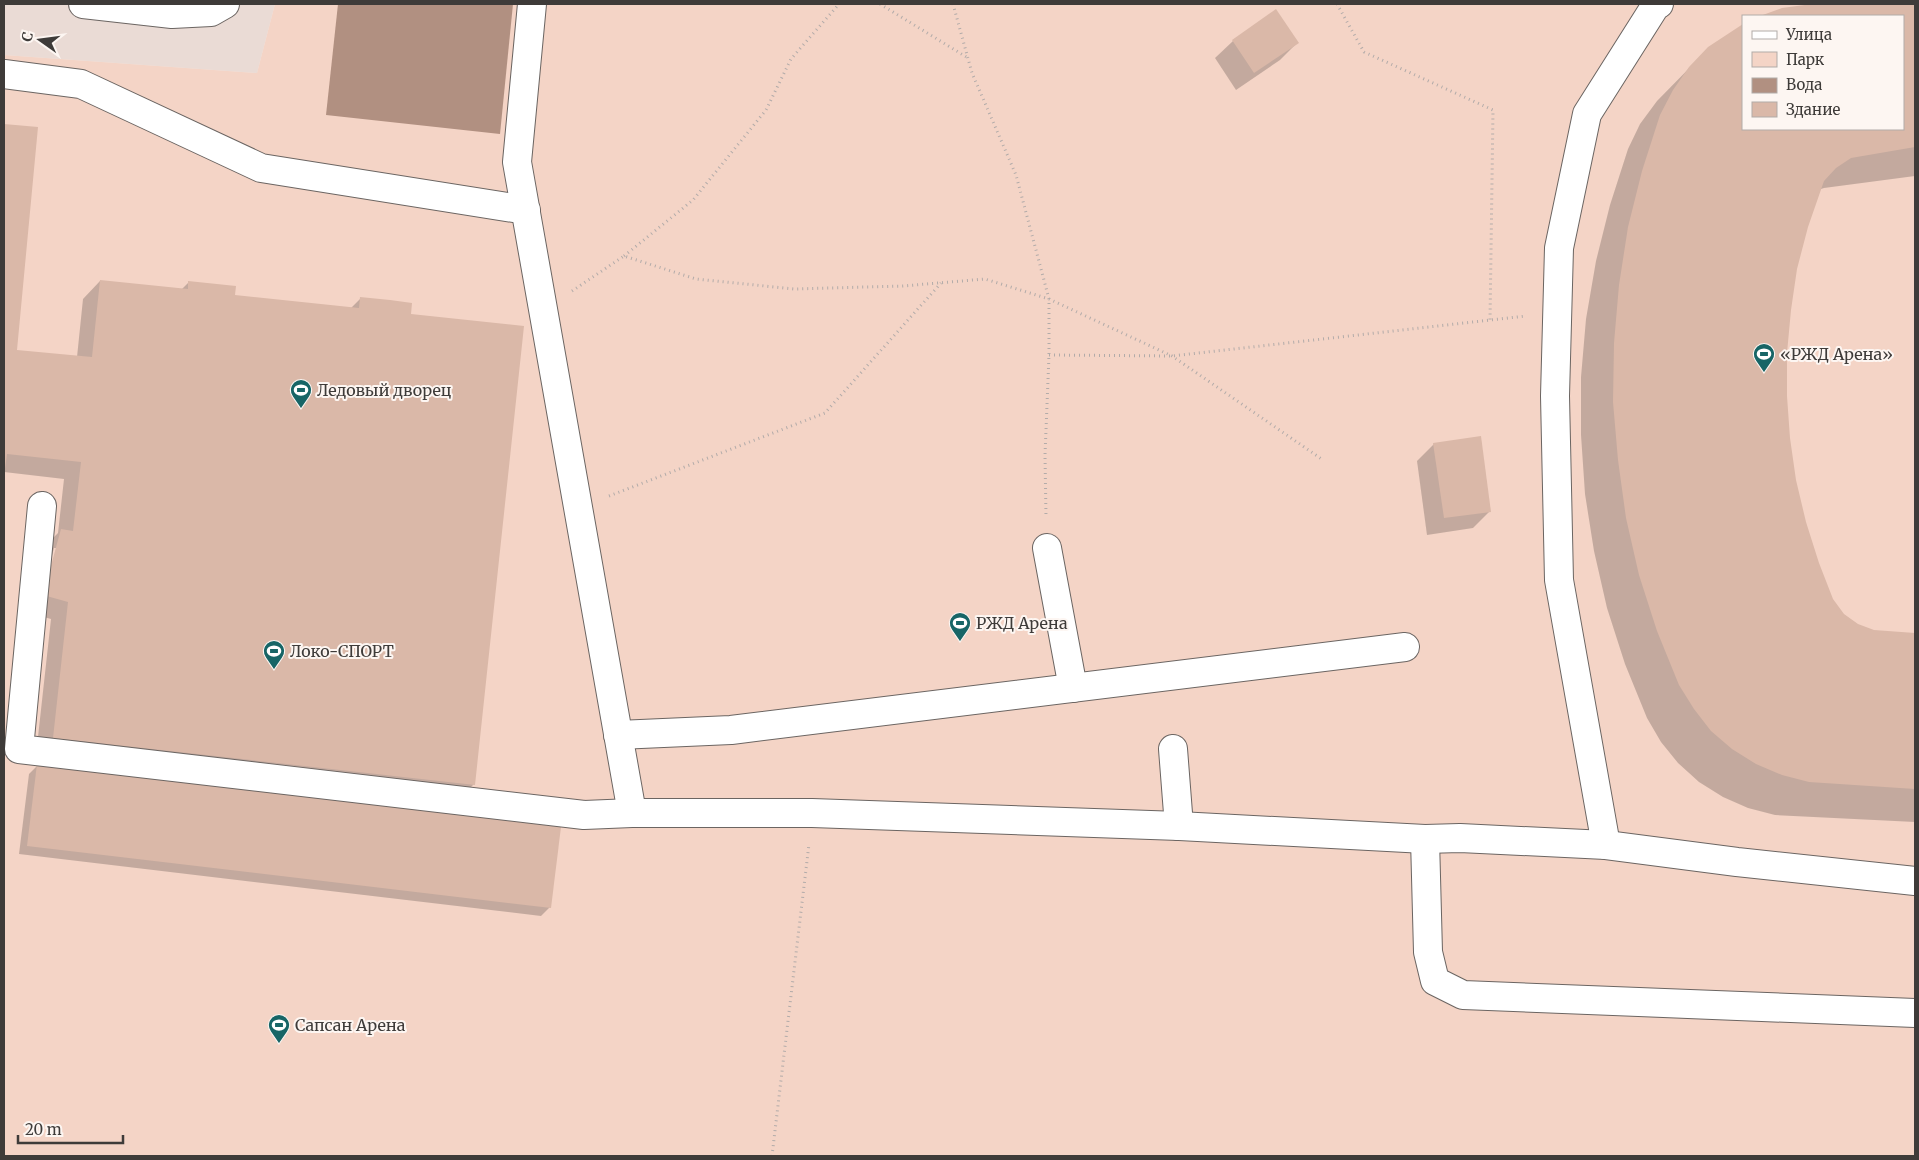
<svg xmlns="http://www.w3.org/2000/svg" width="1919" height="1160" font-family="Merriweather,serif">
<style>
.built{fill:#eadbd5}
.green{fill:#f4d4c6;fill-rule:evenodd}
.water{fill:#b19081}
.shadow{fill:#0003;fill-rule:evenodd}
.building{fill:#dab8a8}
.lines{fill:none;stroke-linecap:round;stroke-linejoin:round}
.minor-casing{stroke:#6b6562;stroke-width:30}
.path{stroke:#b2aba9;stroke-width:3;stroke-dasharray:1 4;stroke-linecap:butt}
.minor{stroke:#fff;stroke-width:28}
.labels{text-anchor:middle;stroke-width:4;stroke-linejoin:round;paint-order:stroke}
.poi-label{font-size:16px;fill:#3e3b39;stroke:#fdf6f2;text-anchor:start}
</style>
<rect width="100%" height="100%" fill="#f0e8e5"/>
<polygon class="built" points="4,4 275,4 257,73 4,55"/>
<path class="green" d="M 275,4 L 1915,4 L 1915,1156 L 4,1156 L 4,55 L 257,73 ZM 1743,16 L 1903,16 L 1903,129 L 1743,129 Z"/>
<polygon class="water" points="338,4 513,4 500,134 326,115"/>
<g class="shadow">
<polygon points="1825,4 1915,4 1915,176 1824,188 1818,190 1807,227 1796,268 1789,310 1786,353 1785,396 1789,438 1795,481 1805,522 1818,563 1832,599 1843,614 1857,625 1873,631 1915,634 1915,822 1775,815 1748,808 1723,797 1699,782 1678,763 1661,742 1647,718 1625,664 1607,608 1594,551 1585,494 1581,435 1581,377 1586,319 1596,261 1610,205 1628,149 1640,124 1657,101 1709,48 1743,129 1903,129 1903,16 1763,16 1783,10"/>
<polygon points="1233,41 1297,43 1280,60 1236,90 1215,58"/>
<path d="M 4,125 L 37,128 L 16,351 L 77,357 L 83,299 L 100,281 L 181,290 L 189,282 L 234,296 L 351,308 L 361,298 L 409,315 L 474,784 L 457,801 L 36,755 L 51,619 L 26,612 L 44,547 L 58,533 L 64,479 L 4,472 L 4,476 ZM 54,548 L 57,548 L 42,602 L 40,601 Z"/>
<polygon points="1434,444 1490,511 1473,528 1427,535 1417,461"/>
<polygon points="37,766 550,907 541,916 19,854 29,774"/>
</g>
<g class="building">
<polygon points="1812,4 1915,4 1915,147 1851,158 1836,168 1824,181 1808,227 1797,269 1791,310 1787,353 1787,396 1790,438 1796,480 1806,522 1819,563 1833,599 1844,614 1858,624 1874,630 1915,633 1915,789 1809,782 1782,775 1756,764 1732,749 1711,731 1694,709 1679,685 1657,631 1639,575 1626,518 1618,460 1613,402 1614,343 1619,285 1628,227 1642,171 1660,115 1673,90 1689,67 1708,47 1743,24 1743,129 1903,129 1903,16 1760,16 1782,8"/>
<polygon points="1276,9 1299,43 1254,73 1232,40"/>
<polygon points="4,124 38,127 17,350 92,357 100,280 188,289 188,281 236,286 235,295 359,308 360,297 390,300 412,303 411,314 524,326 475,785 53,738 68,602 43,595 61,529 73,531 81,462 7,454 4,476"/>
<polygon points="1481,436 1491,512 1444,518 1433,443"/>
<polygon points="37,764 561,827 551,908 27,846"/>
</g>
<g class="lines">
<g class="minor-casing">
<g id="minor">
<polyline points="83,4 172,14 211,12 225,4"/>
<polyline points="532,4 517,162 632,813 812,813 1179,826 1425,839 1460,838 1606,845 1737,862 1915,881"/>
<polyline points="4,74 81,84 261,168 526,210"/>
<polyline points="42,506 19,749 584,815 632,813"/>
<polyline points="1047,548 1073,688"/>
<polyline points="618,735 731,730 1405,647"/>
<polyline points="1173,749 1179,826"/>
<polyline points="1425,839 1428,952 1435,981 1463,995 1915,1013"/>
<polyline points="1606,845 1559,580 1555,396 1559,248 1587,114 1656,5 1659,4"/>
</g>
</g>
<g class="path">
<polyline points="880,4 968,58"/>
<polyline points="953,4 972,73 1016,175 1049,299 1049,355 1045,455 1046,517"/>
<polyline points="1337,4 1364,52 1493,110 1490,321"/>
<polyline points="624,256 693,200 766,110 791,59 839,4"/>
<polyline points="572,291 624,256 696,279 794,289 903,286 985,279 1049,299 1172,356 1323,460"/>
<polyline points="1049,355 1172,356 1526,316"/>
<polyline points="609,496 825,413 941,283"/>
<polyline points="772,1156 809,844"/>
</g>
<use href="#minor" class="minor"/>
</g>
<defs>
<g id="stadium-pin" transform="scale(1.125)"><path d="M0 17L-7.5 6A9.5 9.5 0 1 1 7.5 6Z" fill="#176566" stroke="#fdf6f2"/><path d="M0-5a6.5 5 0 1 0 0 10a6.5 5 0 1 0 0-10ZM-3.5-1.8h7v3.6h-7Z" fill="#fff"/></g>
</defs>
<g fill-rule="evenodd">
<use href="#stadium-pin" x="1764" y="354"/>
<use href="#stadium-pin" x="301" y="390"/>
<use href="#stadium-pin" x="960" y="623"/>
<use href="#stadium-pin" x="274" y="651"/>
<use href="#stadium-pin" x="279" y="1025"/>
</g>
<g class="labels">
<g class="poi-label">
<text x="1780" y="360">«РЖД Арена»</text>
<text x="317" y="396">Ледовый дворец</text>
<text x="976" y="629">РЖД Арена</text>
<text x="290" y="657">Локо-СПОРТ</text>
<text x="295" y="1031">Сапсан Арена</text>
</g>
</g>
<rect width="1919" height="1160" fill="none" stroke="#3e3b39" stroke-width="10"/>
<rect x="1742" y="15" width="162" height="115" fill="#fdf6f2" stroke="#b1aba8"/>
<rect x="1752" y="31" width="25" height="8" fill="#ffffff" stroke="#b1aba8"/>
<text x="1786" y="40" font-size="15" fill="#3e3b39">Улица</text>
<rect x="1752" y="52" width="25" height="15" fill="#f4d4c6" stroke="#b1aba8"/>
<text x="1786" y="65" font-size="15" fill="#3e3b39">Парк</text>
<rect x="1752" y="78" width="25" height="15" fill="#b19081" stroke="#b1aba8"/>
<text x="1786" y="90" font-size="15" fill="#3e3b39">Вода</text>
<rect x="1752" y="102" width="25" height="15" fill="#dab8a8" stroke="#b1aba8"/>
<text x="1786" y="115" font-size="15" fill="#3e3b39">Здание</text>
<g transform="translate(40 40) rotate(284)" stroke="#fdf6f2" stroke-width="4" paint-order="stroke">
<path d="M0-4L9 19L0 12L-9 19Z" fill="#3e3b39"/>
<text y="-8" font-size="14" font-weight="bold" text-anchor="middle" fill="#3e3b39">С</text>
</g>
<path d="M18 1135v8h105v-8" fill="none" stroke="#3e3b39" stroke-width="2.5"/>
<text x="25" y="1135" font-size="15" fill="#3e3b39" stroke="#fdf6f2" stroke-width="4" paint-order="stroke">20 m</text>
</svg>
